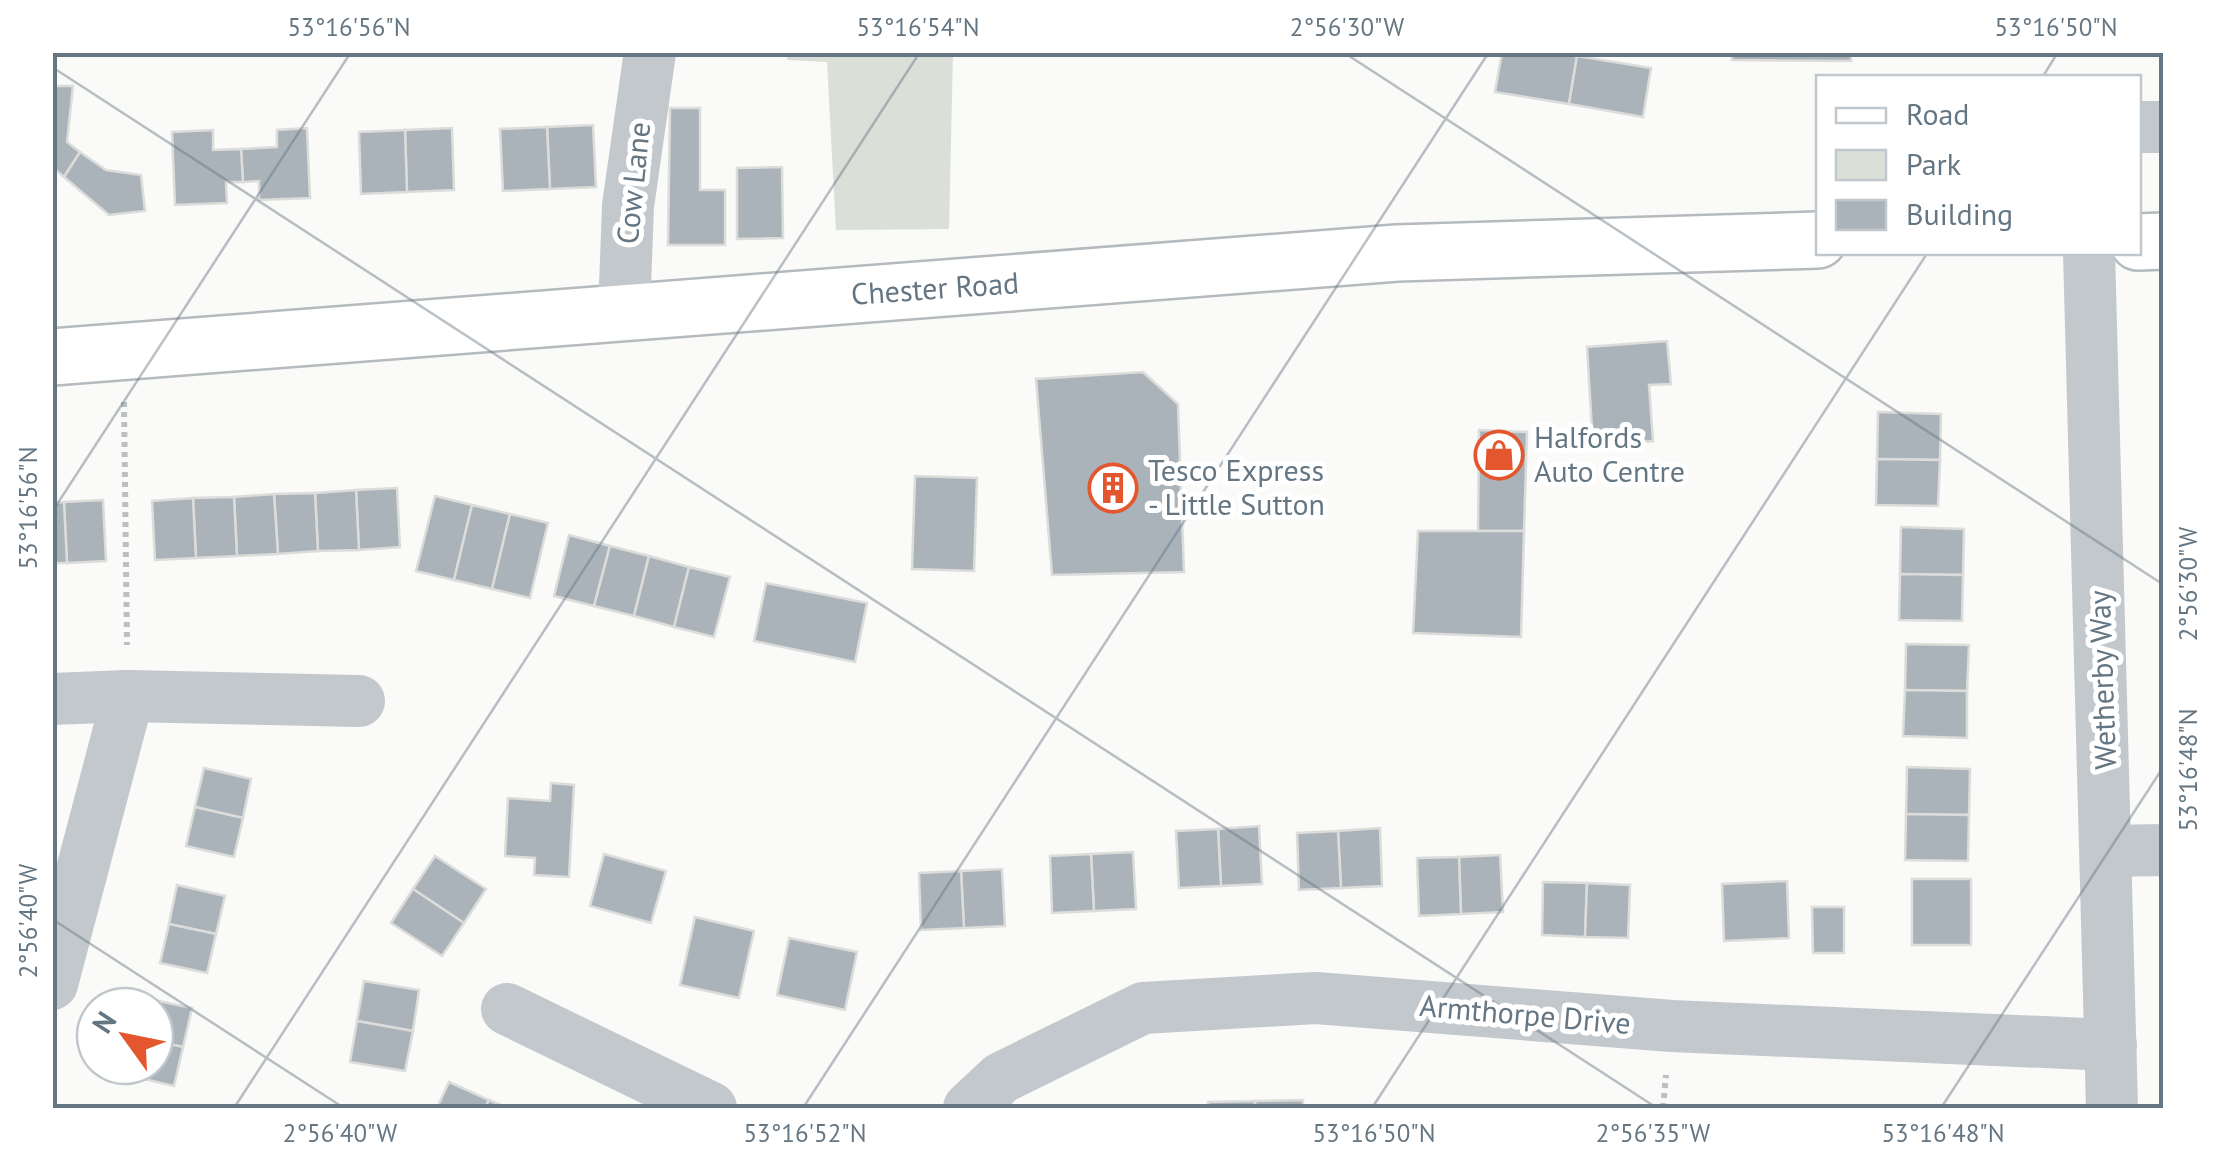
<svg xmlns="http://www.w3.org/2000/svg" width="2216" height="1161" font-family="'PT Sans',sans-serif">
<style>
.green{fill:#dadfd7}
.building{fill:#aab3b9;stroke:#dcdcda;stroke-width:2.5}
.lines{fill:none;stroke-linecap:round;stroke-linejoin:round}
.primary-casing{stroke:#b5babe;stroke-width:60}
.path{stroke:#bbbfc2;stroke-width:6;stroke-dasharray:5 5;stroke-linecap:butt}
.minor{stroke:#c3c8cc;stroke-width:52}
.primary{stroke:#fff;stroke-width:55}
.ticks{fill:none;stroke:#657683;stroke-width:2.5;stroke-opacity:0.45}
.labels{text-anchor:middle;stroke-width:10;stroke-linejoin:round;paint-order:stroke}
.street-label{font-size:30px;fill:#657683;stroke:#fff}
.poi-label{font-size:30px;fill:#657683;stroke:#fff;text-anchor:start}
.neatline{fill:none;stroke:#657683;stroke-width:4}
.ticks-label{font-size:25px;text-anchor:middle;fill:#657683}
</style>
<rect width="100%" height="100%" fill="#fafaf8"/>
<polygon class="green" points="788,52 953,53 949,229 836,230 827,62 787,60"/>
<g class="building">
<polygon points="1502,52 1577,56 1569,104 1495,92"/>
<polygon points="1732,52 1851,52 1851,61 1732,60"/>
<polygon points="1577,56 1651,68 1643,117 1569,104"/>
<polygon points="52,86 73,86 67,142 80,152 64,177 52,167"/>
<polygon points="670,108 700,108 700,190 725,190 725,245 668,245"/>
<polygon points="593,125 596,187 550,189 547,127"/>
<polygon points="547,127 550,189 503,191 500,129"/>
<polygon points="307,128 310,198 259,200 259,181 243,182 241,149 277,147 277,130"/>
<polygon points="452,128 454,190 407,192 405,130"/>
<polygon points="213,130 213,150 241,149 243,182 226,182 227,203 175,205 172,132"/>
<polygon points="405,130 407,192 361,194 359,132"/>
<polygon points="80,152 106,170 141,175 145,211 109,215 64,177"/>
<polygon points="782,167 783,238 737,239 737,168"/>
<polygon points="1667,341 1671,384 1649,385 1653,441 1593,446 1587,347"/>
<polygon points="1143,372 1178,404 1184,572 1052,575 1036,379"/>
<polygon points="1878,412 1941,414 1940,460 1877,459"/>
<polygon points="1479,430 1527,432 1524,531 1478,531"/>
<polygon points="1877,459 1940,460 1938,506 1876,505"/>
<polygon points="915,476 977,478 974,571 912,569"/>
<polygon points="397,488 400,547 359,550 356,490"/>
<polygon points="356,490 359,550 318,551 315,493"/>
<polygon points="315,493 318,551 278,554 274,494"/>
<polygon points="274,494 278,554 237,556 234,497"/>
<polygon points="435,496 472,505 454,580 416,571"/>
<polygon points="234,497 237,556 196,558 193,498"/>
<polygon points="193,498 196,558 155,560 152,501"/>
<polygon points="103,500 106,561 67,563 64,502"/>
<polygon points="64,502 67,563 52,563 52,503"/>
<polygon points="472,505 510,514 492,589 454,580"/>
<polygon points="510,514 548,523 530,598 492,589"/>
<polygon points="1901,527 1964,529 1963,575 1900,574"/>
<polygon points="1418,531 1524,531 1521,637 1413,633"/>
<polygon points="569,535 610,546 594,606 554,596"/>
<polygon points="610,546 649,556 634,616 594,606"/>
<polygon points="649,556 689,567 674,627 634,616"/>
<polygon points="689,567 730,577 714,637 674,627"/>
<polygon points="1900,574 1963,575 1962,621 1899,620"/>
<polygon points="766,583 867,603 855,662 754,641"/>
<polygon points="1906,644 1969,645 1967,691 1905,690"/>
<polygon points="1905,690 1967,691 1967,738 1903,736"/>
<polygon points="1907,767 1970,769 1969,815 1906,814"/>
<polygon points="204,768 251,779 243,818 195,807"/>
<polygon points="551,783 574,785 569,877 534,875 535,858 505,856 508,798 550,801"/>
<polygon points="195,807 243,818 234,857 186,846"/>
<polygon points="1906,814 1969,815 1968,861 1905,860"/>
<polygon points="1259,826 1262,884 1221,886 1218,829"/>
<polygon points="1380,828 1382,886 1341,888 1338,831"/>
<polygon points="1218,829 1221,886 1179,888 1176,831"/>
<polygon points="1338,831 1341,888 1299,890 1297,833"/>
<polygon points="1133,852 1136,909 1094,911 1091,854"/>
<polygon points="604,854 666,871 651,923 590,906"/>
<polygon points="1091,854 1094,911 1052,913 1050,856"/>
<polygon points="1500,855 1503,912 1461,914 1459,857"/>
<polygon points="435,856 486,889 464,923 413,889"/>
<polygon points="1459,857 1461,914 1419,916 1417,858"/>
<polygon points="1002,869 1005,926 964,928 961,871"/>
<polygon points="961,871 964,928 921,930 919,873"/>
<rect x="1912" y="879" width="59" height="66"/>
<polygon points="1787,881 1789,938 1724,941 1722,884"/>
<polygon points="1543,882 1587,883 1585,937 1542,935"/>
<polygon points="1587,883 1630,885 1628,938 1585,937"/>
<polygon points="177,885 225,896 216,934 169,924"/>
<polygon points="413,889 464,923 442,956 391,923"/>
<polygon points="1812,907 1844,907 1844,953 1813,953"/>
<polygon points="695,917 754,931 739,998 680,985"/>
<polygon points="169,924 216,934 207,973 160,963"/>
<polygon points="789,938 857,952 845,1010 777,995"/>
<polygon points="364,981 419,990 413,1031 357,1021"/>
<polygon points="144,998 192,1008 183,1047 155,1041 155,1006 142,1006"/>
<polygon points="357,1021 413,1031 405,1071 350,1062"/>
<polygon points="155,1041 183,1047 174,1086 127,1075 129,1066 155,1066"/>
<polygon points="449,1082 489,1100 485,1108 437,1108"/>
<polygon points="489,1100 508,1108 485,1108"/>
<polygon points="1303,1100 1303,1108 1255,1108 1255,1101"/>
<polygon points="1255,1101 1255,1108 1208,1108 1208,1102"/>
</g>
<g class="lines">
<g class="primary-casing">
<g id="primary">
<polyline points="2138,242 2164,241"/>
<polyline points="52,357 1397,253 1818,240"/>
</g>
</g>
<g class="path">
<polyline points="124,402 127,645"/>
<polyline points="1663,1108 1666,1075"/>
</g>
<g class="minor">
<polyline points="2138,127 2164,127"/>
<polyline points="2089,252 2112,1108"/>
<polyline points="624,313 628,206 650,52"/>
<polyline points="52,699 128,696"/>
<polyline points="2108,851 2164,850"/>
<polyline points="52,984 128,696 359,701"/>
<polyline points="507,1009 711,1108"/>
<polyline points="969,1108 1001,1078 1143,1008 1316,998 1672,1026 2111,1045"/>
</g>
<use href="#primary" class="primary"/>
</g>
<path class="ticks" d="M 1343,52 L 2164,585M 52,67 L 1657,1108M 2042,78 L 2058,52M 52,512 L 351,52M 52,919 L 344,1108M 234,1108 L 920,52M 803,1108 L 1489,52M 1372,1108 L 1928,252M 1941,1108 L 2164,766"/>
<defs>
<g id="shop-ring" transform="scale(2.5)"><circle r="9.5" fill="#fff" stroke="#e4572e" stroke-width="1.5"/><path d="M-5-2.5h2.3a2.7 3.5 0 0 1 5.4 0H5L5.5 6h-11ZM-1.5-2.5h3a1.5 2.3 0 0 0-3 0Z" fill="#e4572e"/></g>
<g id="building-ring" transform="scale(2.5)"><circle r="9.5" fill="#fff" stroke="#e4572e" stroke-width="1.5"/><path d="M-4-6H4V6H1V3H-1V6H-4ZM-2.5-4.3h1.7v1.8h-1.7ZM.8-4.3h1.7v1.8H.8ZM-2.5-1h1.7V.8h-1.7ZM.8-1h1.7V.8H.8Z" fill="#e4572e"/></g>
</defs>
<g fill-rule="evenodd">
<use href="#shop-ring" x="1499" y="455"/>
<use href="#building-ring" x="1113" y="488"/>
</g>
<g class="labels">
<g class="street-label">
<text transform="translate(634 183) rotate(-84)" y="10">Cow Lane</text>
<text transform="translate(935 289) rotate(-4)" y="10">Chester Road</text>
<text transform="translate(2103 680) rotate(-92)" y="10">Wetherby Way</text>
<text transform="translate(1525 1015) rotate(5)" y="10">Armthorpe Drive</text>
</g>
<g class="poi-label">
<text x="1534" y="448">Halfords<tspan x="1534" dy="34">Auto Centre</tspan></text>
<text x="1148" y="481">Tesco Express<tspan x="1148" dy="34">- Little Sutton</tspan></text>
</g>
</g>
<rect width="2216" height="1161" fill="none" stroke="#ffffff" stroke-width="110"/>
<rect x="1816" y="75" width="325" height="180" fill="#ffffff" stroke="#c1c8cd" stroke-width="2.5"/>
<rect x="1836" y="108" width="50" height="15" fill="#ffffff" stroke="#c1c8cd" stroke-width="2.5"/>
<text x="1906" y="125" font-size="30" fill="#657683">Road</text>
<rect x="1836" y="150" width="50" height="30" fill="#dadfd7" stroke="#c1c8cd" stroke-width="2.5"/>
<text x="1906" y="175" font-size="30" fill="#657683">Park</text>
<rect x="1836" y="200" width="50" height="30" fill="#aab3b9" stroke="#c1c8cd" stroke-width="2.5"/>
<text x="1906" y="225" font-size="30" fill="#657683">Building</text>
<g transform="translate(125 1036) rotate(303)"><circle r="48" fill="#ffffff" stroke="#c1c8cd" stroke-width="2.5"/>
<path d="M0-8L18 38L0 25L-18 38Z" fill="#e4572e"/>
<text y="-15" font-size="28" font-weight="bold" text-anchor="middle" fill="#657683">N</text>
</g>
<rect x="55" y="55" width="2106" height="1051" class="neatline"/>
<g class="ticks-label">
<text x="349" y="36">53°16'56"N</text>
<text x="918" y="36">53°16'54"N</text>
<text x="1347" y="36">2°56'30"W</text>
<text x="2056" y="36">53°16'50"N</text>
<text transform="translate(28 508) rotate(-90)" y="9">53°16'56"N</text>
<text transform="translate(2188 584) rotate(-90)" y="9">2°56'30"W</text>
<text transform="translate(2188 770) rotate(-90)" y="9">53°16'48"N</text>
<text transform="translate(28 921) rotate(-90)" y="9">2°56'40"W</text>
<text x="340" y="1142">2°56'40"W</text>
<text x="805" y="1142">53°16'52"N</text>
<text x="1374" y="1142">53°16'50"N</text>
<text x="1653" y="1142">2°56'35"W</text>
<text x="1943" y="1142">53°16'48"N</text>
</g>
</svg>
